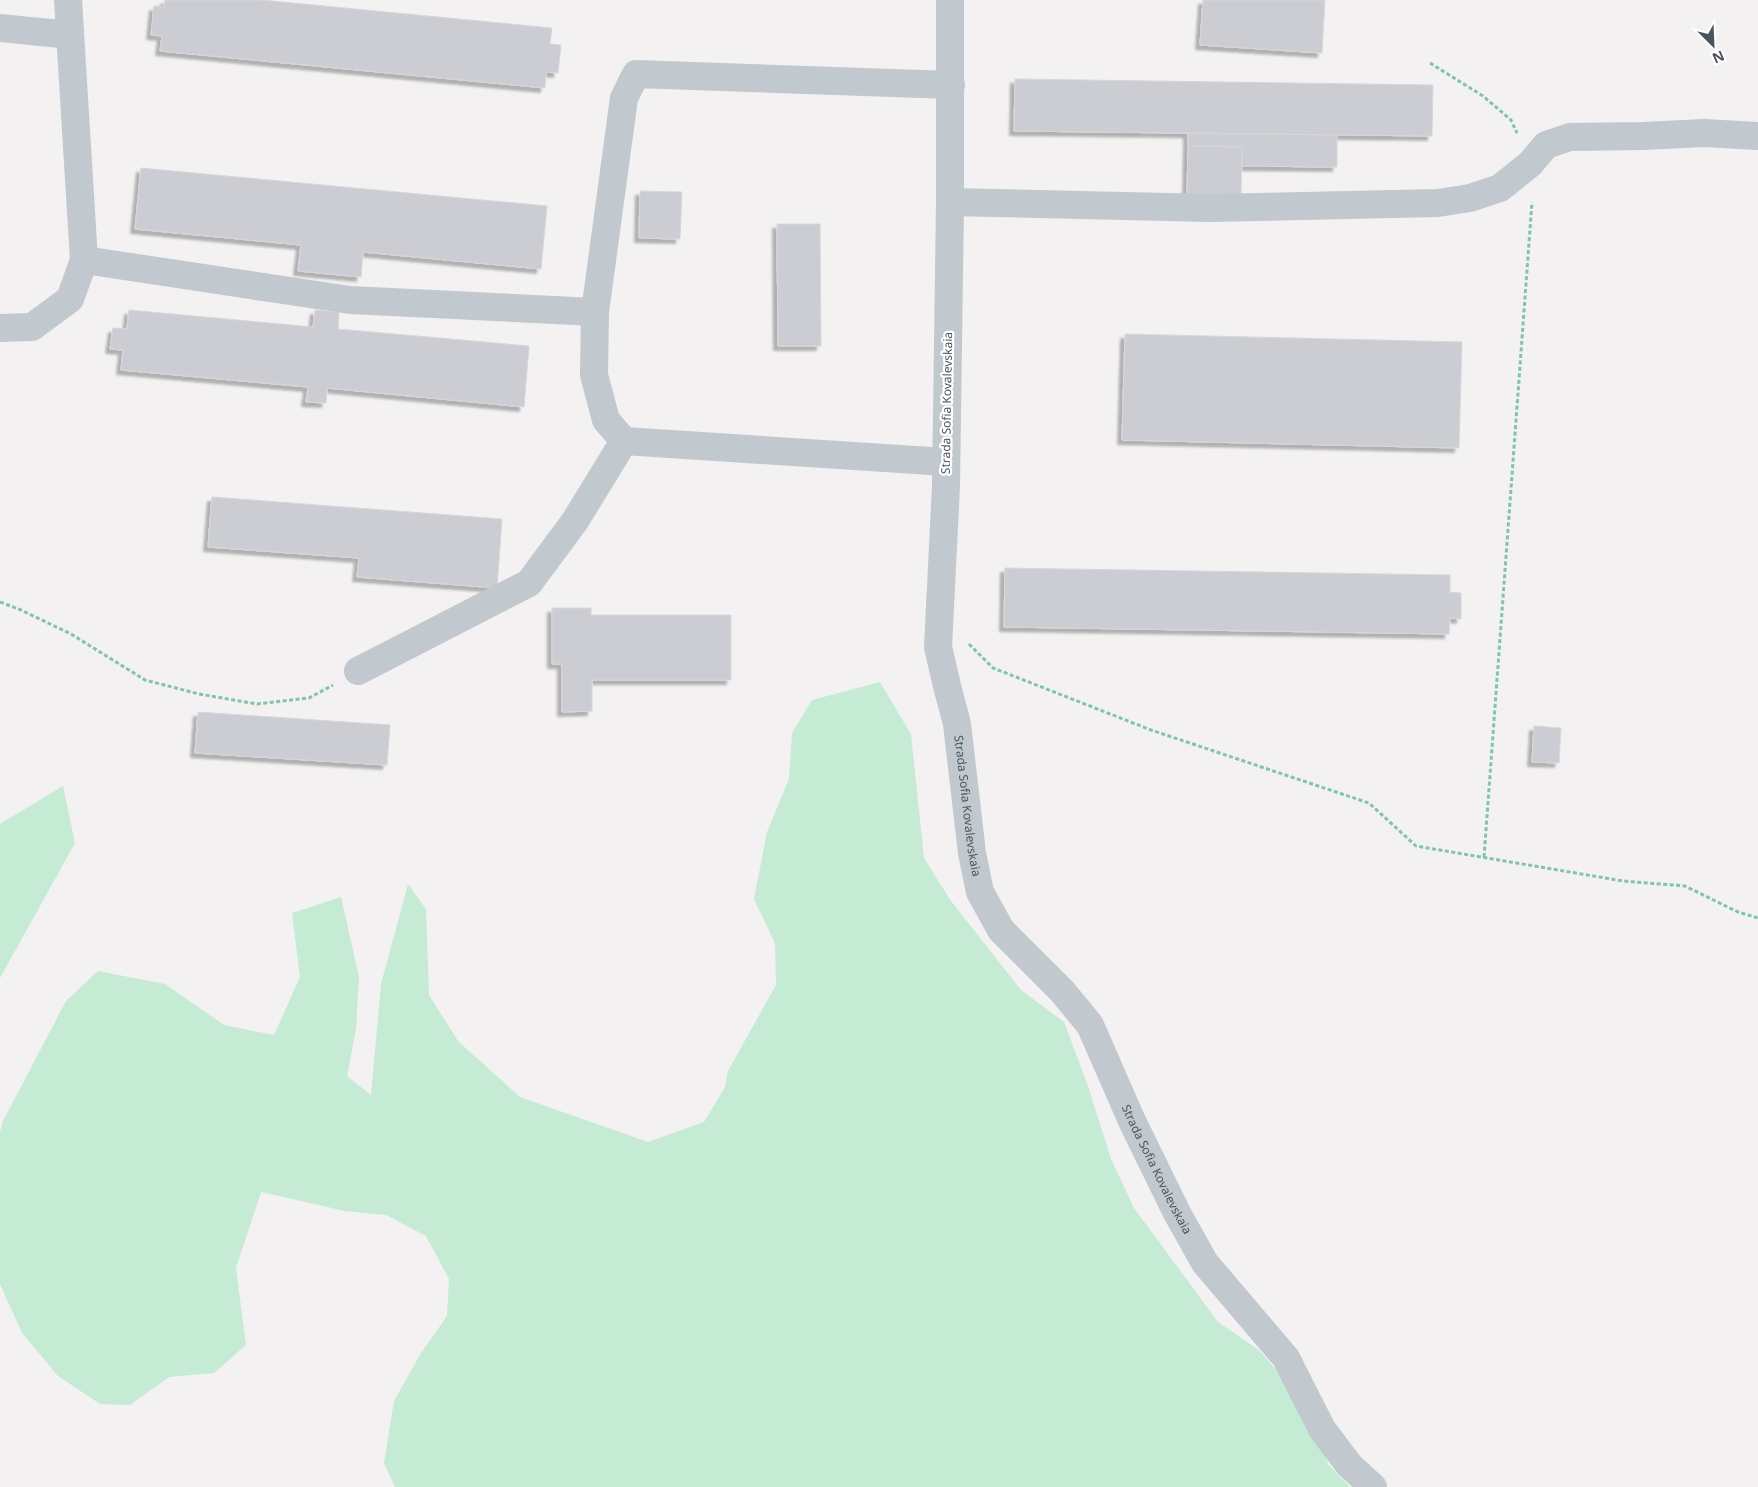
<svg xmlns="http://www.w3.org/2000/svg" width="1758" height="1487" font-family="'Noto Sans',sans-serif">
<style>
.green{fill:#c5ebd5}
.building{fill:#cccdd3;stroke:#d6d7dc;filter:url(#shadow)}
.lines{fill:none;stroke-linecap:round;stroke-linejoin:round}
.path{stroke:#81c5a6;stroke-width:3;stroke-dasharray:4 2.5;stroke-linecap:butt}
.minor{stroke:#c1c8ce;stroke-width:28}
.labels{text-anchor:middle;stroke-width:4.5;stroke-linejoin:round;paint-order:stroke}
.street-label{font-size:12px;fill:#4b545c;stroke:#fff}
</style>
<defs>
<filter id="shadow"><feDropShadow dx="-4.5" dy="4.5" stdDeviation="1" flood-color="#0004"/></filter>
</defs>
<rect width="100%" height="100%" fill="#f3f1f1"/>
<g class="green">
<polygon points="880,682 911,734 924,858 951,901 1021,990 1064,1022 1088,1086 1111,1159 1134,1208 1218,1322 1259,1350 1313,1413 1328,1464 1350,1487 395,1487 384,1463 394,1401 421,1353 447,1316 449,1279 426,1236 386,1215 345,1211 261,1192 236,1268 246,1345 214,1373 169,1377 130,1405 100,1404 58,1376 22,1333 0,1284 0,1132 3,1121 66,1001 98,971 165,984 224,1025 274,1035 300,977 292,913 341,897 359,977 356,1029 347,1076 371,1095 381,984 408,884 426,909 429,995 458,1041 520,1097 648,1142 704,1122 725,1087 728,1071 776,985 775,943 754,899 767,832 789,779 792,733 812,700"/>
<polygon points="63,786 75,843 0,978 0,824"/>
</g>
<g class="building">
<polygon points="165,0 262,0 552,28 550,44 561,45 558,73 546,72 545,88 160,51 162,36 151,35 154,6 164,7"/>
<polygon points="1203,0 1325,0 1322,53 1200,45"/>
<polygon points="1015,79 1433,85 1432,136 1014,131"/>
<polygon points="1188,133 1337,135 1337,167 1242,166 1242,147 1188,146"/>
<polygon points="1188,146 1242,147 1241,198 1187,197"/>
<polygon points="141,168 547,206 541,269 363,252 361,277 298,271 301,245 135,229"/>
<polygon points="640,191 682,192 680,239 639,238"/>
<polygon points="777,224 820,224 821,346 778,346"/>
<polygon points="129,310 313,327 315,310 339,312 338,329 529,346 524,407 327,388 326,403 306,402 308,387 121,370 123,350 110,349 113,328 127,329"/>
<polygon points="1125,334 1462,342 1459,448 1122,440"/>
<polygon points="212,497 502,519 497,588 357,577 359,558 208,547"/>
<polygon points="1005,568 1450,575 1450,592 1461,593 1461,619 1450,618 1449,634 1004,627"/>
<polygon points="552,608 591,608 591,615 731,615 731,680 592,680 592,711 562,712 562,664 552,664"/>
<polygon points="198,712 390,725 387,765 195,753"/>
<polygon points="1534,726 1561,728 1559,763 1532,762"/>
</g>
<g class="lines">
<g class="path">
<polyline points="1430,63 1483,96 1511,120 1517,133"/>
<polyline points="0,602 21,610 71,634 145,680 199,694 257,704 309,698 333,685"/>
<polyline points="969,644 993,668 1151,730 1369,803 1416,846 1623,881 1685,886 1738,912 1758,918"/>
<polyline points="1484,857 1532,202"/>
</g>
<g class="minor">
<path id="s1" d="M 950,0 L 950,202 L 946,486 L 938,647 L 947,686 L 957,724 L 972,853 L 980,892 L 1001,930 L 1062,991 L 1090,1025 L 1132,1121 L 1177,1213 L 1205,1263 L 1286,1358 L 1322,1429 L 1349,1465 L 1373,1487"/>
<polyline points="0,28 70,35"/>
<polyline points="950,202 1210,208 1438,203 1470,198 1500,188 1530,164 1546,145 1570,137 1643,136 1704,133 1758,136"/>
<polyline points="84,260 350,300 595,312"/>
<polyline points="0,328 32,327 70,299 84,260 68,0"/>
<polyline points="946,462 624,441 606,420 594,375 595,312 624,98 636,74 951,85"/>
<polyline points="358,671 529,583 575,521 624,441"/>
</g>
</g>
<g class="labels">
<g class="street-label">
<text transform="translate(947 403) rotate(-89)" y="4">Strada Sofia Kovalevskaia</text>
<text dy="4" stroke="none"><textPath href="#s1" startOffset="809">Strada Sofia Kovalevskaia</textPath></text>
<text dy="4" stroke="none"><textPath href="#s1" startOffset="1229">Strada Sofia Kovalevskaia</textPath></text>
</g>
</g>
<g transform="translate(1713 45) rotate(156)" stroke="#ffffff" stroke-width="4" paint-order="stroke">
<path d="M0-4L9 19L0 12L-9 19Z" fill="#4b545c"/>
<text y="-8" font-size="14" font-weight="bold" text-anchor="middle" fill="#4b545c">N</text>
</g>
</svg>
